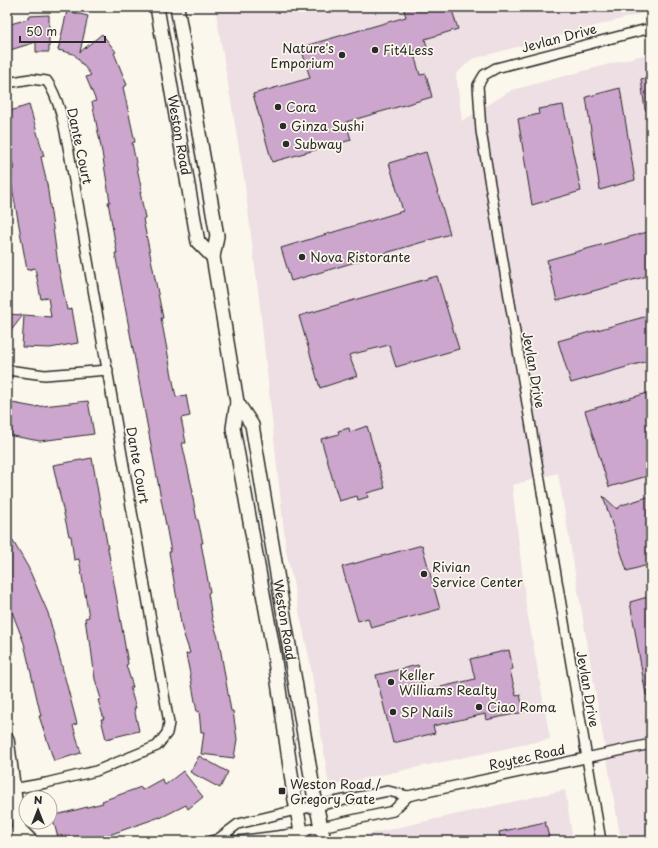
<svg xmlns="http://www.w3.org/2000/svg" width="658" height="848" font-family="'Playpen Sans',sans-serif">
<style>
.built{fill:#eddfe3}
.building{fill:#cca6cd;stroke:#2b2b2b}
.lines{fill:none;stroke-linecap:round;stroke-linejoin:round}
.street-casing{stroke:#2b2b2b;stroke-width:12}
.secondary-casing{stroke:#2b2b2b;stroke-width:16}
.street{stroke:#fbf7ec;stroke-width:9}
.secondary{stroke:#fbf7ec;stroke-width:13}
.poi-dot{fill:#2b2b2b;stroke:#fbf7ec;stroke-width:1.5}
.labels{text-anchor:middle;stroke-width:3.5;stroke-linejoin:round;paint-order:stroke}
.street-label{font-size:13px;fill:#2b2b2b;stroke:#fbf7ec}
.poi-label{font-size:13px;fill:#2b2b2b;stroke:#fbf7ec;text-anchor:start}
</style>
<rect width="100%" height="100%" fill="#fbf7ec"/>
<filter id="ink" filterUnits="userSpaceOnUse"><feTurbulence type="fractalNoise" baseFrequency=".025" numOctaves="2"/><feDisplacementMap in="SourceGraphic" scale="8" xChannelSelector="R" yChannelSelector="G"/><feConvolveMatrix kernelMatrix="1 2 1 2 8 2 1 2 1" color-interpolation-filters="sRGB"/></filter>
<g filter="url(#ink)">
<g class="built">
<polygon points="215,7 651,7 651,11 472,59 456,74 462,121 512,90 651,53 651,841 621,841 558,473 512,485 526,605 550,739 329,786 310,662 286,550 260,307 244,178"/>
<polygon points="565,790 573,841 347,841 347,839"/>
</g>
<g class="building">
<polygon points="403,7 451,7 458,29 425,39 427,47 413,51 420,75 426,74 432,97 346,122 351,140 272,162 253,94 310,78 301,47 406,17"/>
<polygon points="67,11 88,16 80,52 102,34 116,52 114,53 127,85 123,87 135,142 132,143 142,192 140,192 145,218 143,219 163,318 161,318 176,397 186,395 190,416 181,418 186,443 182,443 193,492 192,493 197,520 198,520 203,543 201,543 210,592 208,593 212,618 219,641 231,711 233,711 237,739 234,758 201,754 204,732 201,732 199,711 197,712 190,674 186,654 190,653 182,629 169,552 171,552 115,253 117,253 108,202 110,202 102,152 92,102 96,101 86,77 91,75 74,54 58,50"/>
<polygon points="49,15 49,52 36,52 36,42 7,51 7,25 28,19 28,16"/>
<polygon points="651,77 651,110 645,110 641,79"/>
<polygon points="620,88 635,180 600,190 586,97"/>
<polygon points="29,105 44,156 41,157 47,184 58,264 67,310 72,309 78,343 50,348 22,347 24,315 51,317 48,297 41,299 35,268 27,270 9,170 14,169 7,144 7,112"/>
<polygon points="563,105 581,191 532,205 518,119 539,114 538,109"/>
<polygon points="426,152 450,234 291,281 281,248 403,211 389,163"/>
<polygon points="651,231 651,275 557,301 547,260"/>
<polygon points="437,276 459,349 396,367 389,345 349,355 357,376 320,388 299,316"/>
<polygon points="7,314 23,315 7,336"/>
<polygon points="651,315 651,360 571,383 558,341"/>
<polygon points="651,392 651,475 609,487 585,411"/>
<polygon points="88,401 94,434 40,441 7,435 7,402 34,407"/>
<polygon points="367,426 385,488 367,493 368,497 358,500 357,496 339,501 321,439 339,434 338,431 349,428 350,432"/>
<polygon points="92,458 123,634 128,664 126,665 133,687 130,688 136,708 134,708 139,731 106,739 101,719 104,719 98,700 101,699 95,679 90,640 88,640 85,618 89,617 79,559 74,560 71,536 69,536 53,465"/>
<polygon points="603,496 617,509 622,505 651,496 651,564 627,571"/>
<polygon points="7,531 28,567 48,613 77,724 73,725 81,753 54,761 39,716 41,716 24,643 7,599"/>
<polygon points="422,545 440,609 371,628 368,618 358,621 342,567"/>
<polygon points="651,596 651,695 646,695 630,602"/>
<polygon points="509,650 513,669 510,670 516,696 520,695 524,712 486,720 485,714 433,726 435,733 393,743 376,675 418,665 424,691 475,679 470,659"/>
<polygon points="199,756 228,772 220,788 190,772"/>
<polygon points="183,771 203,797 188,809 186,805 160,818 160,817 92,841 89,841 88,838 74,841 59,841 52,816 103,803 102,801 141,787 142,790 162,779 165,785"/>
<polygon points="545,822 550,841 501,841 499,832"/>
</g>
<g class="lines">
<g class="street-casing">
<g id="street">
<path d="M 7,83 L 30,79 L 47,81 C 61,102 64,128 69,152 L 169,723 L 167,733 L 157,746 L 96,771 L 46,783 L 7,790"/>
<polyline points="7,370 45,375 108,370"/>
<polyline points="218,839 238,824 296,810 388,791 408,796 651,744"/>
<polyline points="211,841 218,839 237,841"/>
<polyline points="238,841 285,835 393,811 408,796"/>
<polyline points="601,841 481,131 478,85 484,75 496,68 651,28"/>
</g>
</g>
<g class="secondary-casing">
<g id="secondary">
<path id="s1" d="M 157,7 L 198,242 L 213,257"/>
<polyline points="177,7 217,236 213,257 237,402 233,428 274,654 294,795 303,841"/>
<path id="s2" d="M 237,402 L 252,425 L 314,794 L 324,841"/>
<polyline points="7,739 19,829 11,841"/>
<polyline points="19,829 31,841"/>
</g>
</g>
<use href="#street" class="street"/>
<use href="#secondary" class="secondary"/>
</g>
</g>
<g class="poi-dot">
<circle cx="375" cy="50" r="4"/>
<circle cx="342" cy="55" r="4"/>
<circle cx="278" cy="107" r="4"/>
<circle cx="283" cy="126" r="4"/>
<circle cx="286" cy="144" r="4"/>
<circle cx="302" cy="257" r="4"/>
<circle cx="424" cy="574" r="4"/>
<circle cx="391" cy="682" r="4"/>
<circle cx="479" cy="707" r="4"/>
<circle cx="393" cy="712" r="4"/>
<rect x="278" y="787" width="8" height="8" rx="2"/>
</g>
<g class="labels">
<g class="street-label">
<text transform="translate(559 38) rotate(-15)" y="5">Jevlan Drive</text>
<text dy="5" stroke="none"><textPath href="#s1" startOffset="130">Weston Road</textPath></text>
<text transform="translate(80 146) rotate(78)" y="5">Dante Court</text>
<text transform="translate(534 370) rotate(80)" y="5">Jevlan Drive</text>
<text transform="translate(138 465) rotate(80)" y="5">Dante Court</text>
<text dy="5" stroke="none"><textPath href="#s2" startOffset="225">Weston Road</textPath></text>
<text transform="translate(588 689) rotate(80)" y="5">Jevlan Drive</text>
<text transform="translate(527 757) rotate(-12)" y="5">Roytec Road</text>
</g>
<g class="poi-label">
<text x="334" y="53" text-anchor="end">Nature's<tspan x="334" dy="15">Emporium</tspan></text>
<text x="383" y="55">Fit4Less</text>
<text x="286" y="112">Cora</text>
<text x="291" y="131">Ginza Sushi</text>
<text x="294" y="149">Subway</text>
<text x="310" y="262">Nova Ristorante</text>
<text x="432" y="572">Rivian<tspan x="432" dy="15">Service Center</tspan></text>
<text x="399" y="680">Keller<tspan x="399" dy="15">Williams Realty</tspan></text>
<text x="487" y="712">Ciao Roma</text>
<text x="401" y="717">SP Nails</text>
<text x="290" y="789">Weston Road /<tspan x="290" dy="15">Gregory Gate</tspan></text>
</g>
</g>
<rect width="658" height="848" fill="none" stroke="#fbf7ec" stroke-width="24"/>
<rect x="12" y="12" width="634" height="824" fill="none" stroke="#2b2b2b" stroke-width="1.5" filter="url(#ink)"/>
<g transform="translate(38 810)"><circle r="19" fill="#fbf7ec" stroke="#a8a59f"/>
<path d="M0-3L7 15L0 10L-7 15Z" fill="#2b2b2b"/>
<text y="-6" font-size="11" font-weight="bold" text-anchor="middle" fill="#2b2b2b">N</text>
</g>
<path d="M20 36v6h85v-6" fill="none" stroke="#2b2b2b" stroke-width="2"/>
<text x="26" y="36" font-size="12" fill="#2b2b2b" stroke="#fbf7ec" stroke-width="3" paint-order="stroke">50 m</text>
</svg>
